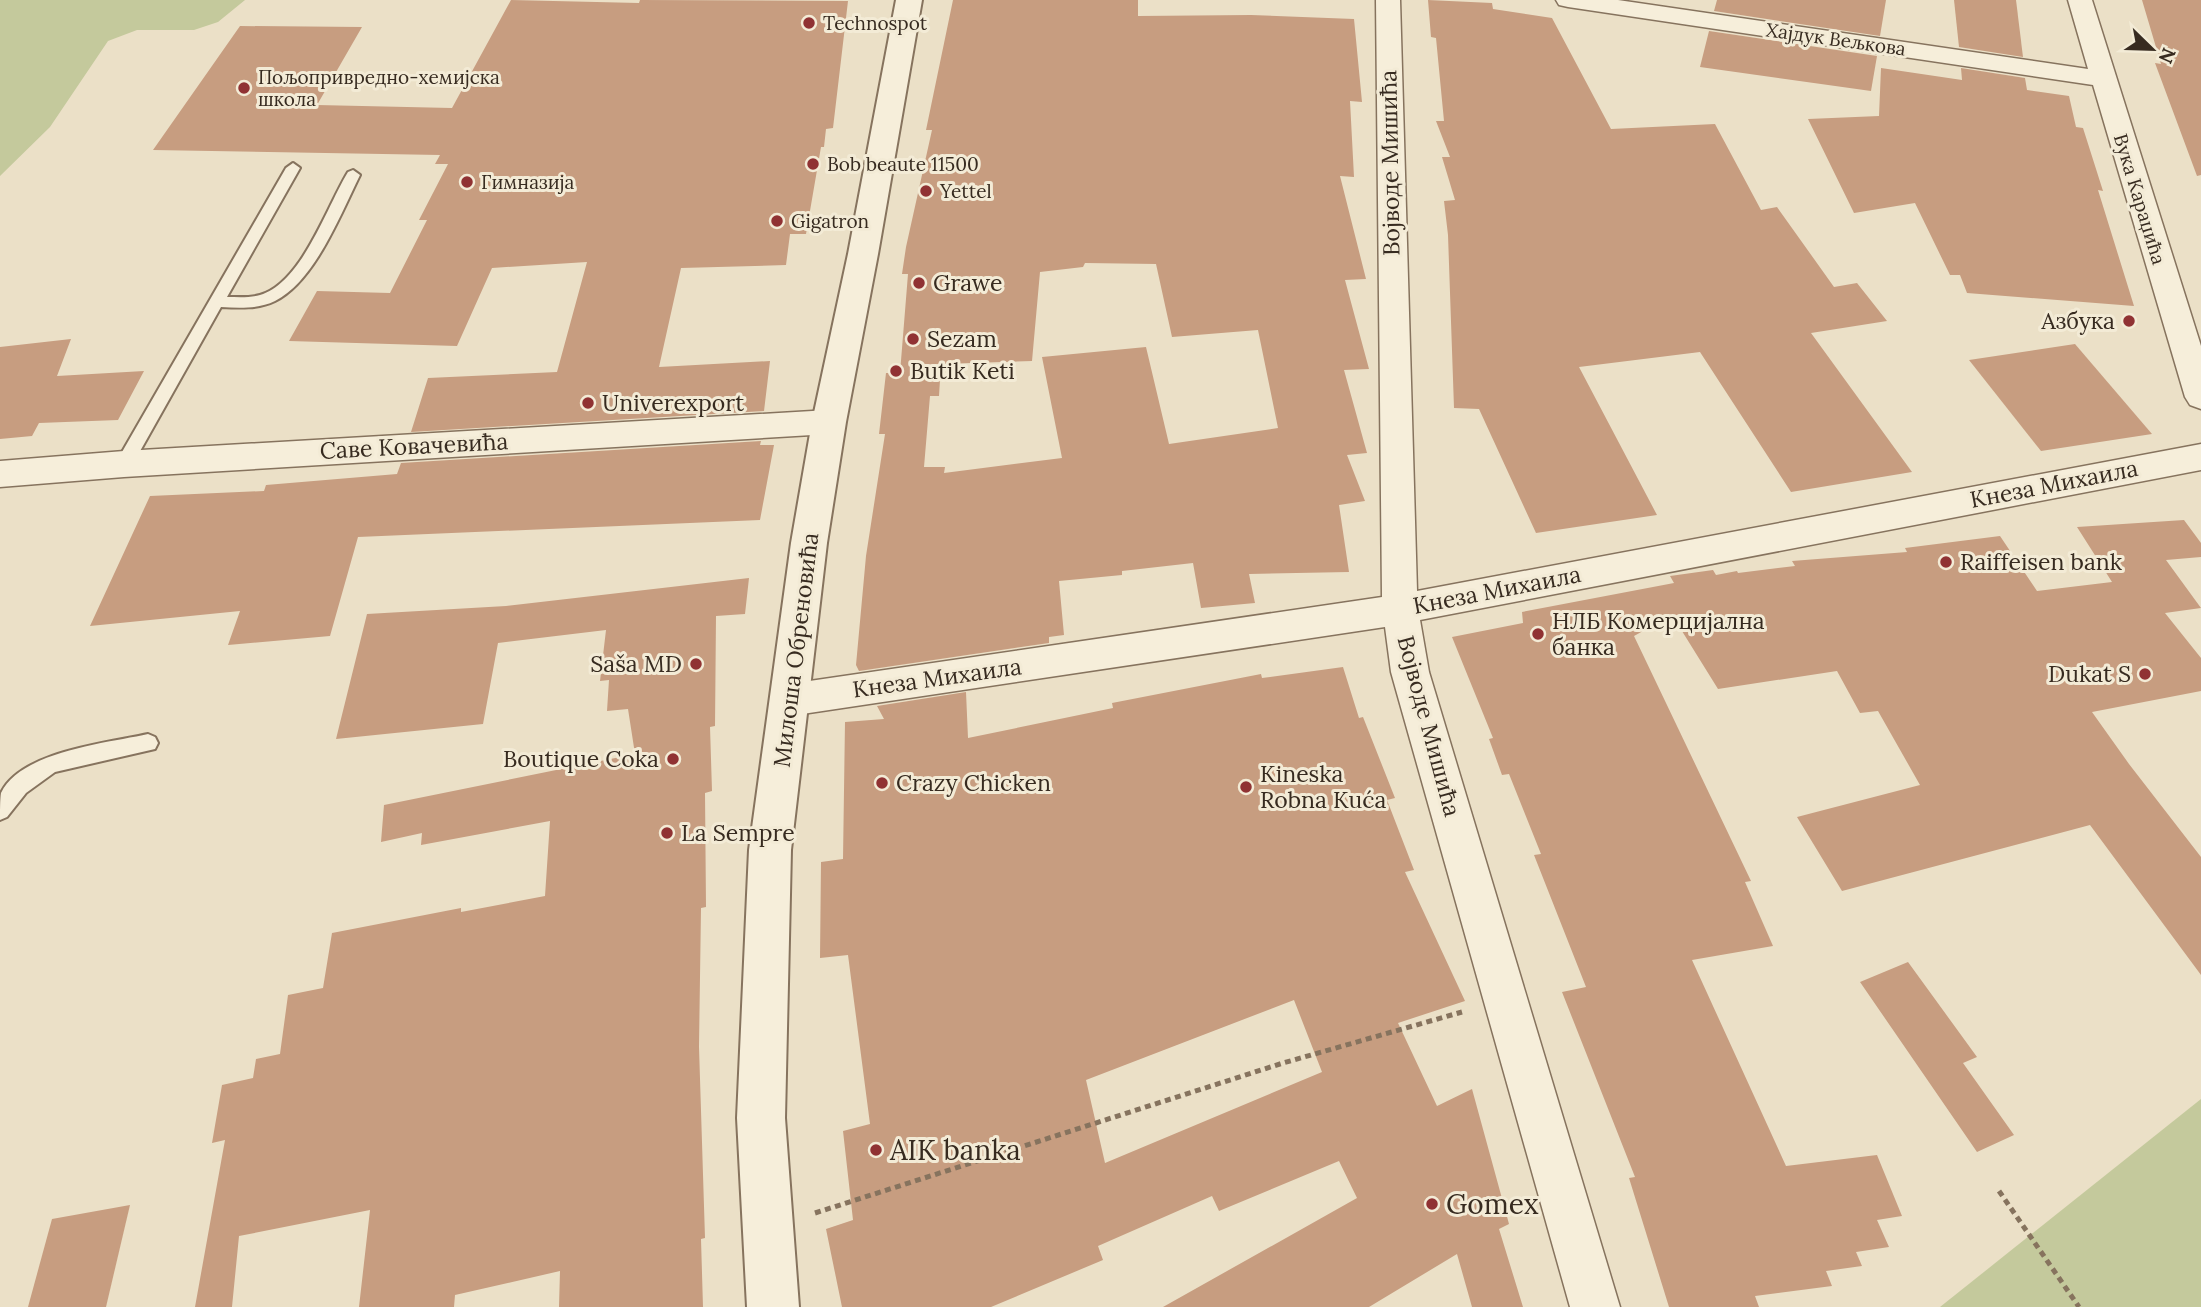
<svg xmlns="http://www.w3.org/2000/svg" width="2201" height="1307" font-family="Lora,serif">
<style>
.green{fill:#c4c99c}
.building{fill:#c79d80;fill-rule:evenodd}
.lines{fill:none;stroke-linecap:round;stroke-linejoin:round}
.service-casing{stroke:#86735e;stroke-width:4}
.minor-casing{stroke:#86735e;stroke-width:3}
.tertiary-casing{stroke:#86735e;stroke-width:4}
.path{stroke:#86735e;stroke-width:5;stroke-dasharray:6 4.5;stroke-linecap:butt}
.service{fill:#f6eeda;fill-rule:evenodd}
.minor{fill:#f6eeda;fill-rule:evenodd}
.tertiary{fill:#f6eeda;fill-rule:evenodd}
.poi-dot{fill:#903233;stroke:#f3ebd6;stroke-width:2.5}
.labels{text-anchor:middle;stroke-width:6;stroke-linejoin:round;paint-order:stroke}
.far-poi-label{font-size:19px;fill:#372b20;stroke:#f3ebd6;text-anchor:start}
.far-street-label{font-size:19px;fill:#372b20;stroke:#f3ebd6}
.street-label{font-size:23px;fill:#372b20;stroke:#f3ebd6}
.poi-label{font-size:23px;fill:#372b20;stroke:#f3ebd6;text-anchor:start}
.near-poi-label{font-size:28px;fill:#372b20;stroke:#f3ebd6;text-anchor:start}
</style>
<rect width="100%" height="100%" fill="#ebe0c7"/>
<g class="green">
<polygon points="0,0 245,0 218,22 194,30 137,30 108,41 50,127 0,176"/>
<polygon points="2201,1099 2201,1307 1940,1307"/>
</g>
<g class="building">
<polygon points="511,0 639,3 640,0 848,1 833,128 826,129 824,147 821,147 806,234 790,234 786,265 681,268 659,367 770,361 764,411 411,432 428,378 557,372 587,262 492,268 457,346 289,341 317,291 390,293 427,220 419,220 448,164 435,164 440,155 153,150 240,26 362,27 317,105 452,108"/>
<path d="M 953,0 L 1138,0 L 1138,16 L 1251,15 L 1354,19 L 1362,102 L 1350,101 L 1354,177 L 1340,176 L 1366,279 L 1345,280 L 1369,369 L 1344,370 L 1367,453 L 1347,455 L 1365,501 L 1339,505 L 1349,572 L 1249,574 L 1255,603 L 1201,608 L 1193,563 L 1122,571 L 1122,575 L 1059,581 L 1064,635 L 1049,637 L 1049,643 L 859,671 L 856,665 L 866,556 L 885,434 L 879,434 L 886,373 L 900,373 L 908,274 L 902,274 L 906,247 L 932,130 L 926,130 ZM 1085,263 L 1156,264 L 1172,337 L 1258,330 L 1278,428 L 1169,444 L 1146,347 L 1042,357 L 1062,458 L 944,473 L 945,467 L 924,467 L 930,396 L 939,396 L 941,364 L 1032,361 L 1040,272 L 1083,267 Z"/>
<polygon points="1428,0 1492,3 1493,9 1552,18 1611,129 1715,124 1761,210 1777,207 1834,287 1857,283 1887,321 1811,333 1912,472 1791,492 1700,352 1579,367 1657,515 1536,533 1479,409 1454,408 1448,235 1444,201 1455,200 1442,157 1450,157 1436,121 1444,121 1436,38 1431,37"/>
<polygon points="1717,0 1886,0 1880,36 1714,11"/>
<polygon points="1954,0 2016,0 2023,57 1959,47"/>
<polygon points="2142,0 2201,0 2201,175 2197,176 2155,63 2161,64"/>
<polygon points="1709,31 1877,56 1871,91 1700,67"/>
<polygon points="1881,68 1962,80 1961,68 2025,78 2027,90 2069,96 2076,127 2083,128 2103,191 2098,190 2134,306 1967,293 1960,275 1950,275 1915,203 1854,213 1808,119 1879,116"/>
<polygon points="71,339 57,376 144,371 118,420 39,423 32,436 0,439 0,347"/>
<polygon points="2075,344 2152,434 2041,451 1969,360"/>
<polygon points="761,441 760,445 774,445 760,520 358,537 330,636 228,645 240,611 90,626 150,496 264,491 266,485 397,474 401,463"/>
<polygon points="2184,520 2201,543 2201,557 2166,560 2201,608 2165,613 2201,658 2201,691 2092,712 2129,764 2201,857 2201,975 2090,825 1842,891 1797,817 1920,785 1878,711 1860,713 1837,671 1718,689 1672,615 1634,636 1751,881 1745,882 1773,946 1692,960 1786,1166 1877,1155 1902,1216 1877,1220 1889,1247 1856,1252 1862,1266 1826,1271 1832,1286 1755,1296 1759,1307 1669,1307 1629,1178 1635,1177 1562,992 1586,987 1534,855 1541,854 1509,774 1502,775 1489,739 1493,738 1452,637 1523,623 1522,612 1674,583 1670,576 1713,570 1716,575 1737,571 1738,573 1795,566 1792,561 1907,552 1905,548 2000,536 2037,591 2112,582 2077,527"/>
<polygon points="749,578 745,614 716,616 715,726 710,727 712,791 705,793 706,907 701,908 699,1047 705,1238 701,1239 703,1307 559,1307 560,1271 455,1295 454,1307 359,1307 370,1210 239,1236 232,1307 195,1307 225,1140 212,1143 222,1085 253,1078 256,1059 280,1054 288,995 323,988 332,933 461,908 461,912 545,896 550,821 421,845 422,833 381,842 384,805 635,754 628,709 607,711 609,680 600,681 606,630 498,643 483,724 336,739 367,614 506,606"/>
<path d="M 1343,667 L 1359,718 L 1363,717 L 1395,798 L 1387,800 L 1414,870 L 1405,872 L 1465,1001 L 1398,1023 L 1437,1106 L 1472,1089 L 1509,1224 L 1499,1229 L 1523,1307 L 1472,1307 L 1457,1254 L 1369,1307 L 1163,1307 L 1357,1198 L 1339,1161 L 1219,1211 L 1212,1196 L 1098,1246 L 1103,1260 L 991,1307 L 842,1307 L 826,1229 L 853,1220 L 843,1131 L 870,1124 L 848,955 L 820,958 L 821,862 L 843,859 L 845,722 L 884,719 L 877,706 L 966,692 L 968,738 L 1113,708 L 1112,703 L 1261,674 L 1262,678 ZM 1294,1000 L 1322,1072 L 1105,1163 L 1086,1080 Z"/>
<polygon points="1908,962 1977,1057 1963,1063 2014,1135 1977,1152 1860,982"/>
<polygon points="130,1205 106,1307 28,1307 52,1219"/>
</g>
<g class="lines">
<g class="service-casing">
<g id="service">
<path d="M 293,163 L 300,168 L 227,297 C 238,297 250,298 260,295 C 302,283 327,206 348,172 L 353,170 L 360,175 C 341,213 315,281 275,301 C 259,309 239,308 221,307 L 130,469 L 118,469 L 115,464 L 118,459 L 286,168 Z"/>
<path d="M 148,734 L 155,737 L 158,743 L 155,749 L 55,772 L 26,793 L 7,817 L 0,820 C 0,812 0,799 1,793 C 21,751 108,743 148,734 Z"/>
</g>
</g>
<g class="minor-casing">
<g id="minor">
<polygon points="1376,0 1400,0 1417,591 2201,444 2201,470 1420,620 1429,672 1620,1307 1570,1307 1391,672 1385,627 789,716 776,712 770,700 776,688 789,684 1382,597"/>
<polygon points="1556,0 1618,0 2088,69 2068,0 2092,0 2201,346 2201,409 2190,405 2185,397 2093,85 1568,7 1559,5"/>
<polygon points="829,410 840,413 845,422 840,431 829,434 124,477 0,487 0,461 124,451"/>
</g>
</g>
<g class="tertiary-casing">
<polygon id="tertiary" points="896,0 922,0 878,254 846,422 827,543 791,850 785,1118 799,1307 747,1307 737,1118 749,850 791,543 812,422 848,254"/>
</g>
<g class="path">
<polyline points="1999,1191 2079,1307"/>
<polyline points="815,1213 1283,1063 1462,1012"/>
</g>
<use href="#service" class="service"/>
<use href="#minor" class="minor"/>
<use href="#tertiary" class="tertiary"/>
</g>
<g class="poi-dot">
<circle cx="809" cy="23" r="7"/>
<circle cx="244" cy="88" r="7"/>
<circle cx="813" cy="164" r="7"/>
<circle cx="467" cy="182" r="7"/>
<circle cx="926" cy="191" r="7"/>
<circle cx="777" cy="221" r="7"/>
<circle cx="919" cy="283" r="7"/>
<circle cx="2129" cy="321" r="7"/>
<circle cx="913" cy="339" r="7"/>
<circle cx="896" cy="371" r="7"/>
<circle cx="588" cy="403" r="7"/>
<circle cx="1946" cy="562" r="7"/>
<circle cx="1538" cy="634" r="7"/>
<circle cx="696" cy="664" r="7"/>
<circle cx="2145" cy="674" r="7"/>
<circle cx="673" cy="759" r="7"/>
<circle cx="882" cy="783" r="7"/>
<circle cx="1246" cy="787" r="7"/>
<circle cx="667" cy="833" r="7"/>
<circle cx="876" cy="1150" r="7"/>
<circle cx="1432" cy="1204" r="7"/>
</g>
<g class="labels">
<g class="far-poi-label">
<text x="823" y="30">Technospot</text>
<text x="258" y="84">Пољопривредно-хемијска<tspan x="258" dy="22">школа</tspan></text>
<text x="827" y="171">Bob beaute 11500</text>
<text x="481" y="189">Гимназија</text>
<text x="940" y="198">Yettel</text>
<text x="791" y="228">Gigatron</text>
</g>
<g class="far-street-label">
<text transform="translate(1836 39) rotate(8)" y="7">Хајдук Вељкова</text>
<text transform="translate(2140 199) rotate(73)" y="7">Вука Караџића</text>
</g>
<g class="street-label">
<text transform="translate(1390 163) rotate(-91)" y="8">Војводе Мишића</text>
<text transform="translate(414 446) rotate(-3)" y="8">Саве Ковачевића</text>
<text transform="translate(2054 484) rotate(-11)" y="8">Кнеза Михаила</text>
<text transform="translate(1497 590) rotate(-11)" y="8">Кнеза Михаила</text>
<text transform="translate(796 650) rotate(-83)" y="8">Милоша Обреновића</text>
<text transform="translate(937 678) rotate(-8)" y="8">Кнеза Михаила</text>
<text transform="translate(1429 726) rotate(75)" y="8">Војводе Мишића</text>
</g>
<g class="poi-label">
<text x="933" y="291">Grawe</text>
<text x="2115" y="329" text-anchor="end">Азбука</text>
<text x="927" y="347">Sezam</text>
<text x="910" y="379">Butik Keti</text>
<text x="602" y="411">Univerexport</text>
<text x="1960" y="570">Raiffeisen bank</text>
<text x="1552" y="629">НЛБ Комерцијална<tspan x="1552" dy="26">банка</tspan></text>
<text x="682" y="672" text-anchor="end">Saša MD</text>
<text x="2131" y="682" text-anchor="end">Dukat S</text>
<text x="659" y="767" text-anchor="end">Boutique Coka</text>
<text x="1260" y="782">Kineska<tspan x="1260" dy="26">Robna Kuća</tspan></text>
<text x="896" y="791">Crazy Chicken</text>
<text x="681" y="841">La Sempre</text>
</g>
<g class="near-poi-label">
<text x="890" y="1160">AIK banka</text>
<text x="1446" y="1214">Gomex</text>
</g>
</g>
<g transform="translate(2152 49) rotate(113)" stroke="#f3ebd6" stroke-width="5" paint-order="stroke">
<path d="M0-5L12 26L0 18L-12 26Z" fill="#372b20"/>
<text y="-10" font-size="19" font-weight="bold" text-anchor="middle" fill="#372b20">N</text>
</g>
</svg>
